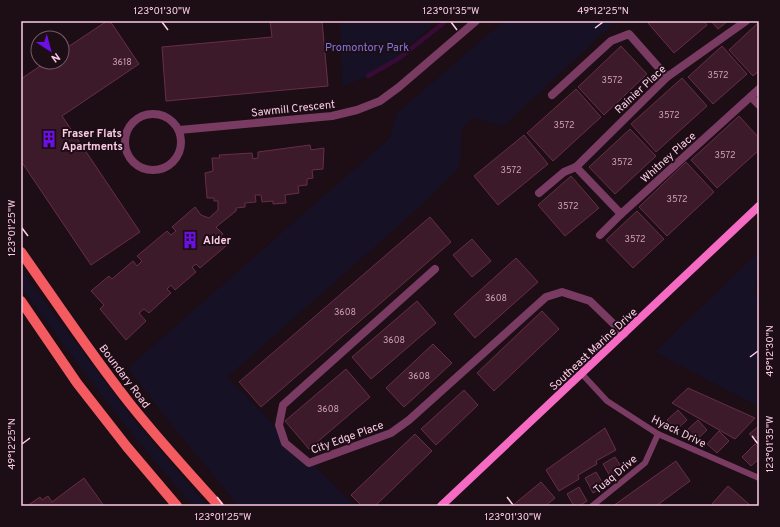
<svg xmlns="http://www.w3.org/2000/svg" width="780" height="527" font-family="Overpass,sans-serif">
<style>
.green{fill:#171126}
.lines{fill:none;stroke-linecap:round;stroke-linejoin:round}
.stream{stroke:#360c37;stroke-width:4.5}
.building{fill:#3c1a2a;stroke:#672e48}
.lane{stroke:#793b62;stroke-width:6}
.street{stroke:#793b62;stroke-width:8}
.secondary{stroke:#f56ac3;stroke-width:8}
.primary{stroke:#f45b61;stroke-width:10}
.ticks{fill:none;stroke:#fccce6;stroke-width:1.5}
.labels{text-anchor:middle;stroke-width:4;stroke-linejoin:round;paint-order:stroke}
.number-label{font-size:9px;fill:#cca0b7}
.park-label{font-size:11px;fill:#8076dc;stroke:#1d0d15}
.street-label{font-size:11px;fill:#fccce6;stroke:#1d0d15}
.poi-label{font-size:11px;font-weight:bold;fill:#fccce6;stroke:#1d0d15;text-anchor:start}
.neatline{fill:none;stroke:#fccce6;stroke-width:1.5}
.ticks-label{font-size:10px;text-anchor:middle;fill:#fccce6}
</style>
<rect width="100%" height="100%" fill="#1d0d15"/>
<g class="green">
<polygon points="340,21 436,21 383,70 342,87"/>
<polygon points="504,21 616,21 504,126 472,118 462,129 459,168 424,203 227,377 354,506 239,506 162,413 128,368 390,138 397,113"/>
<polygon points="759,252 759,274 754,290 759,304 759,407 655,352"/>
<path d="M 24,274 L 137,424 L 208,506 L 194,506 C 131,437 76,362 21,286 L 21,277 L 23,277 Z"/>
</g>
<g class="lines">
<polyline class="stream" points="368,76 398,59 446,21"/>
</g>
<g class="building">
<polygon points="107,21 110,21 139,64 62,116 140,232 91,265 21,161 21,79 46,62 62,62 62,51"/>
<polygon points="270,21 322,21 328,86 166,101 162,47 272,37"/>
<polygon points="651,21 704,21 707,25 674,53 648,23"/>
<polygon points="711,21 728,21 718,29"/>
<polygon points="759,22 759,71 753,76 729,50"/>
<polygon points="621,46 647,74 604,115 578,87"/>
<polygon points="722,46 747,74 713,104 688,77"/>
<polygon points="682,78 707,106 656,152 631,124"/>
<polygon points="576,89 601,117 553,161 527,133"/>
<polygon points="739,116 759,138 759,150 717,188 691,160"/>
<polygon points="630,129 656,156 615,194 589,167"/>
<polygon points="524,135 548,164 498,205 474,176"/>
<polygon points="310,145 311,150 324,148 323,169 312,170 313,178 307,179 307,185 298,186 299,193 285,195 286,203 273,204 273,201 262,202 261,195 255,195 256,202 245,203 245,207 236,208 236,211 216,227 223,234 221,236 227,245 200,268 196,264 192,267 196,272 175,290 171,285 167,289 171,293 149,313 144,309 139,313 146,321 126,340 100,309 104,305 91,291 109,276 112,279 133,261 137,266 142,261 137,256 167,231 171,235 176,231 172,227 195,207 201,215 209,218 218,210 218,201 214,201 214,198 207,198 205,173 213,171 212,158 220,158 219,155 252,153 253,159 258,158 258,152"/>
<polygon points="686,162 714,192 667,236 639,207"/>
<polygon points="571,176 599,208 565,236 538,205"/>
<polygon points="637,211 664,239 633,268 606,240"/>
<polygon points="430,217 451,242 261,407 239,382"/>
<polygon points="472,239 491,261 472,277 453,255"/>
<polygon points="516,258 538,282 475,338 454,314"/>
<polygon points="417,301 436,323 371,379 352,357"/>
<polygon points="542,311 559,329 494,391 477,373"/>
<polygon points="433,344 452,363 404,407 386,388"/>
<polygon points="346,369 370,397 309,449 285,421"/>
<polygon points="688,388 755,418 735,439 672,403"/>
<polygon points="464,390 478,405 436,445 421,429"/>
<polygon points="678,410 687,420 676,430 667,420"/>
<polygon points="698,420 707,430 694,442 685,432"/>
<polygon points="759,426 759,439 749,434"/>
<polygon points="605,428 616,450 596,461 597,464 578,475 579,479 559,491 546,470"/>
<polygon points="719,431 729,441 717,453 707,444"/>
<polygon points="415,434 432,451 375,506 362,506 351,495"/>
<polygon points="755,444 759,448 759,459 751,466 742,457"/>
<polygon points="615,457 624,471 611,478 603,464"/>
<polygon points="676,461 690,481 656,506 613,506"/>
<polygon points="596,472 605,487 593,493 585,478"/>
<polygon points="84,478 104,506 27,506 40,497 42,500 48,496 52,502"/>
<polygon points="541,482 555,498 545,506 512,506"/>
<polygon points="728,486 750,505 749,506 714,506 712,504"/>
<polygon points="579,487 587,501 579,506 574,506 567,494"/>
</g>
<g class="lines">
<g class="lane">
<polyline points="582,374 607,401 658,434 759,478"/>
<polyline points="592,506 645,463 658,434"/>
</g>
<g class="street">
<polyline points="552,95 611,41 629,34 667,77"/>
<polyline points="751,97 759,105"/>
<circle cx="153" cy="142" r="28"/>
<polyline points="179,130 332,116 357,110 380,101 399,87 476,21"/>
<polyline points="576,167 621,214"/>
<polyline points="539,193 564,172 576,167 667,77 746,21"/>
<polyline points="600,235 621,214 759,89"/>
<polyline points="435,269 283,405 279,425 285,443 309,463 391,433 409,420 546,297 562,292 590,301 624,334"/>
</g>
<polyline class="secondary" points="441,506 759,206"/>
<g class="primary">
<path d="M 21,252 C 57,303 92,356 131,405 C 159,440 189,473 219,506"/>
<polyline points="21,301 77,383 127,447 177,506"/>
</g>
</g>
<path class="ticks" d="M 162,22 L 168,30M 451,22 L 457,30M 595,28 L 603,22M 22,228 L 28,236M 750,357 L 758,351M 752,436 L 758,444M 22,444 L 30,438M 217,497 L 223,505M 507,497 L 513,505"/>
<defs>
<g id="building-bare" transform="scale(1.38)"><path d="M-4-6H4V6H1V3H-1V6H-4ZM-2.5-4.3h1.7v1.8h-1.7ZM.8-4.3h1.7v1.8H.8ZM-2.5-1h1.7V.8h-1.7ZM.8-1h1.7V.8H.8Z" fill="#6c0fe4" stroke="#1d0d15" stroke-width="2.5" paint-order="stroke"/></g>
</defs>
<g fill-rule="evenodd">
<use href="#building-bare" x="49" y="139"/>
<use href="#building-bare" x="190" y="240"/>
</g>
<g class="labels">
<g class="number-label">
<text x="122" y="65">3618</text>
<text x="718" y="78">3572</text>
<text x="612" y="83">3572</text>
<text x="669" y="118">3572</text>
<text x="564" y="128">3572</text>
<text x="725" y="158">3572</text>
<text x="622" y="165">3572</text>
<text x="511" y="173">3572</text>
<text x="677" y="202">3572</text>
<text x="568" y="209">3572</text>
<text x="635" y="242">3572</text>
<text x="496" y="301">3608</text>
<text x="345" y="315">3608</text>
<text x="394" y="343">3608</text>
<text x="419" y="379">3608</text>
<text x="328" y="412">3608</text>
</g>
<g class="park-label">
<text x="367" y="51">Promontory Park</text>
</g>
<g class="street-label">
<text transform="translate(640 89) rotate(-43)" y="4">Rainier Place</text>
<text transform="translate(293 108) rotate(-6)" y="4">Sawmill Crescent</text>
<text transform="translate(668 157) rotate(-42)" y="4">Whitney Place</text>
<text transform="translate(593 349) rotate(-43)" y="4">Southeast Marine Drive</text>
<text transform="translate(125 376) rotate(53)" y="4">Boundary Road</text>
<text transform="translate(679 431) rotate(26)" y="4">Hyack Drive</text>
<text transform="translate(347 437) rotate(-20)" y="4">City Edge Place</text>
<text transform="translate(615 474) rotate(-40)" y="4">Tuaq Drive</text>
</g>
<g class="poi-label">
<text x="62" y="137">Fraser Flats<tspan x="62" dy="13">Apartments</tspan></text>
<text x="203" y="244">Alder</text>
</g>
</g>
<rect width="780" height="527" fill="none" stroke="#1d0d15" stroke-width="44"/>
<g transform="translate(50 50) rotate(144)"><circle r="19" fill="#1d0d15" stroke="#765969"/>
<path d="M0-3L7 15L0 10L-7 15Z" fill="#6c0fe4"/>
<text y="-6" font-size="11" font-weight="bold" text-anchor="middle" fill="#fccce6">N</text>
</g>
<rect x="22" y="22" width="736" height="483" class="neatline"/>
<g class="ticks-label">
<text x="162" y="14">123°01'30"W</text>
<text x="451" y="14">123°01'35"W</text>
<text x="603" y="14">49°12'25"N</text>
<text transform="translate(11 228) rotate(-90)" y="4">123°01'25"W</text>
<text transform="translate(769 351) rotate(-90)" y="4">49°12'30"N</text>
<text transform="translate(11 444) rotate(-90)" y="4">49°12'25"N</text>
<text transform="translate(769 444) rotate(-90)" y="4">123°01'35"W</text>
<text x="223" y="520">123°01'25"W</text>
<text x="513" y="520">123°01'30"W</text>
</g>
</svg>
